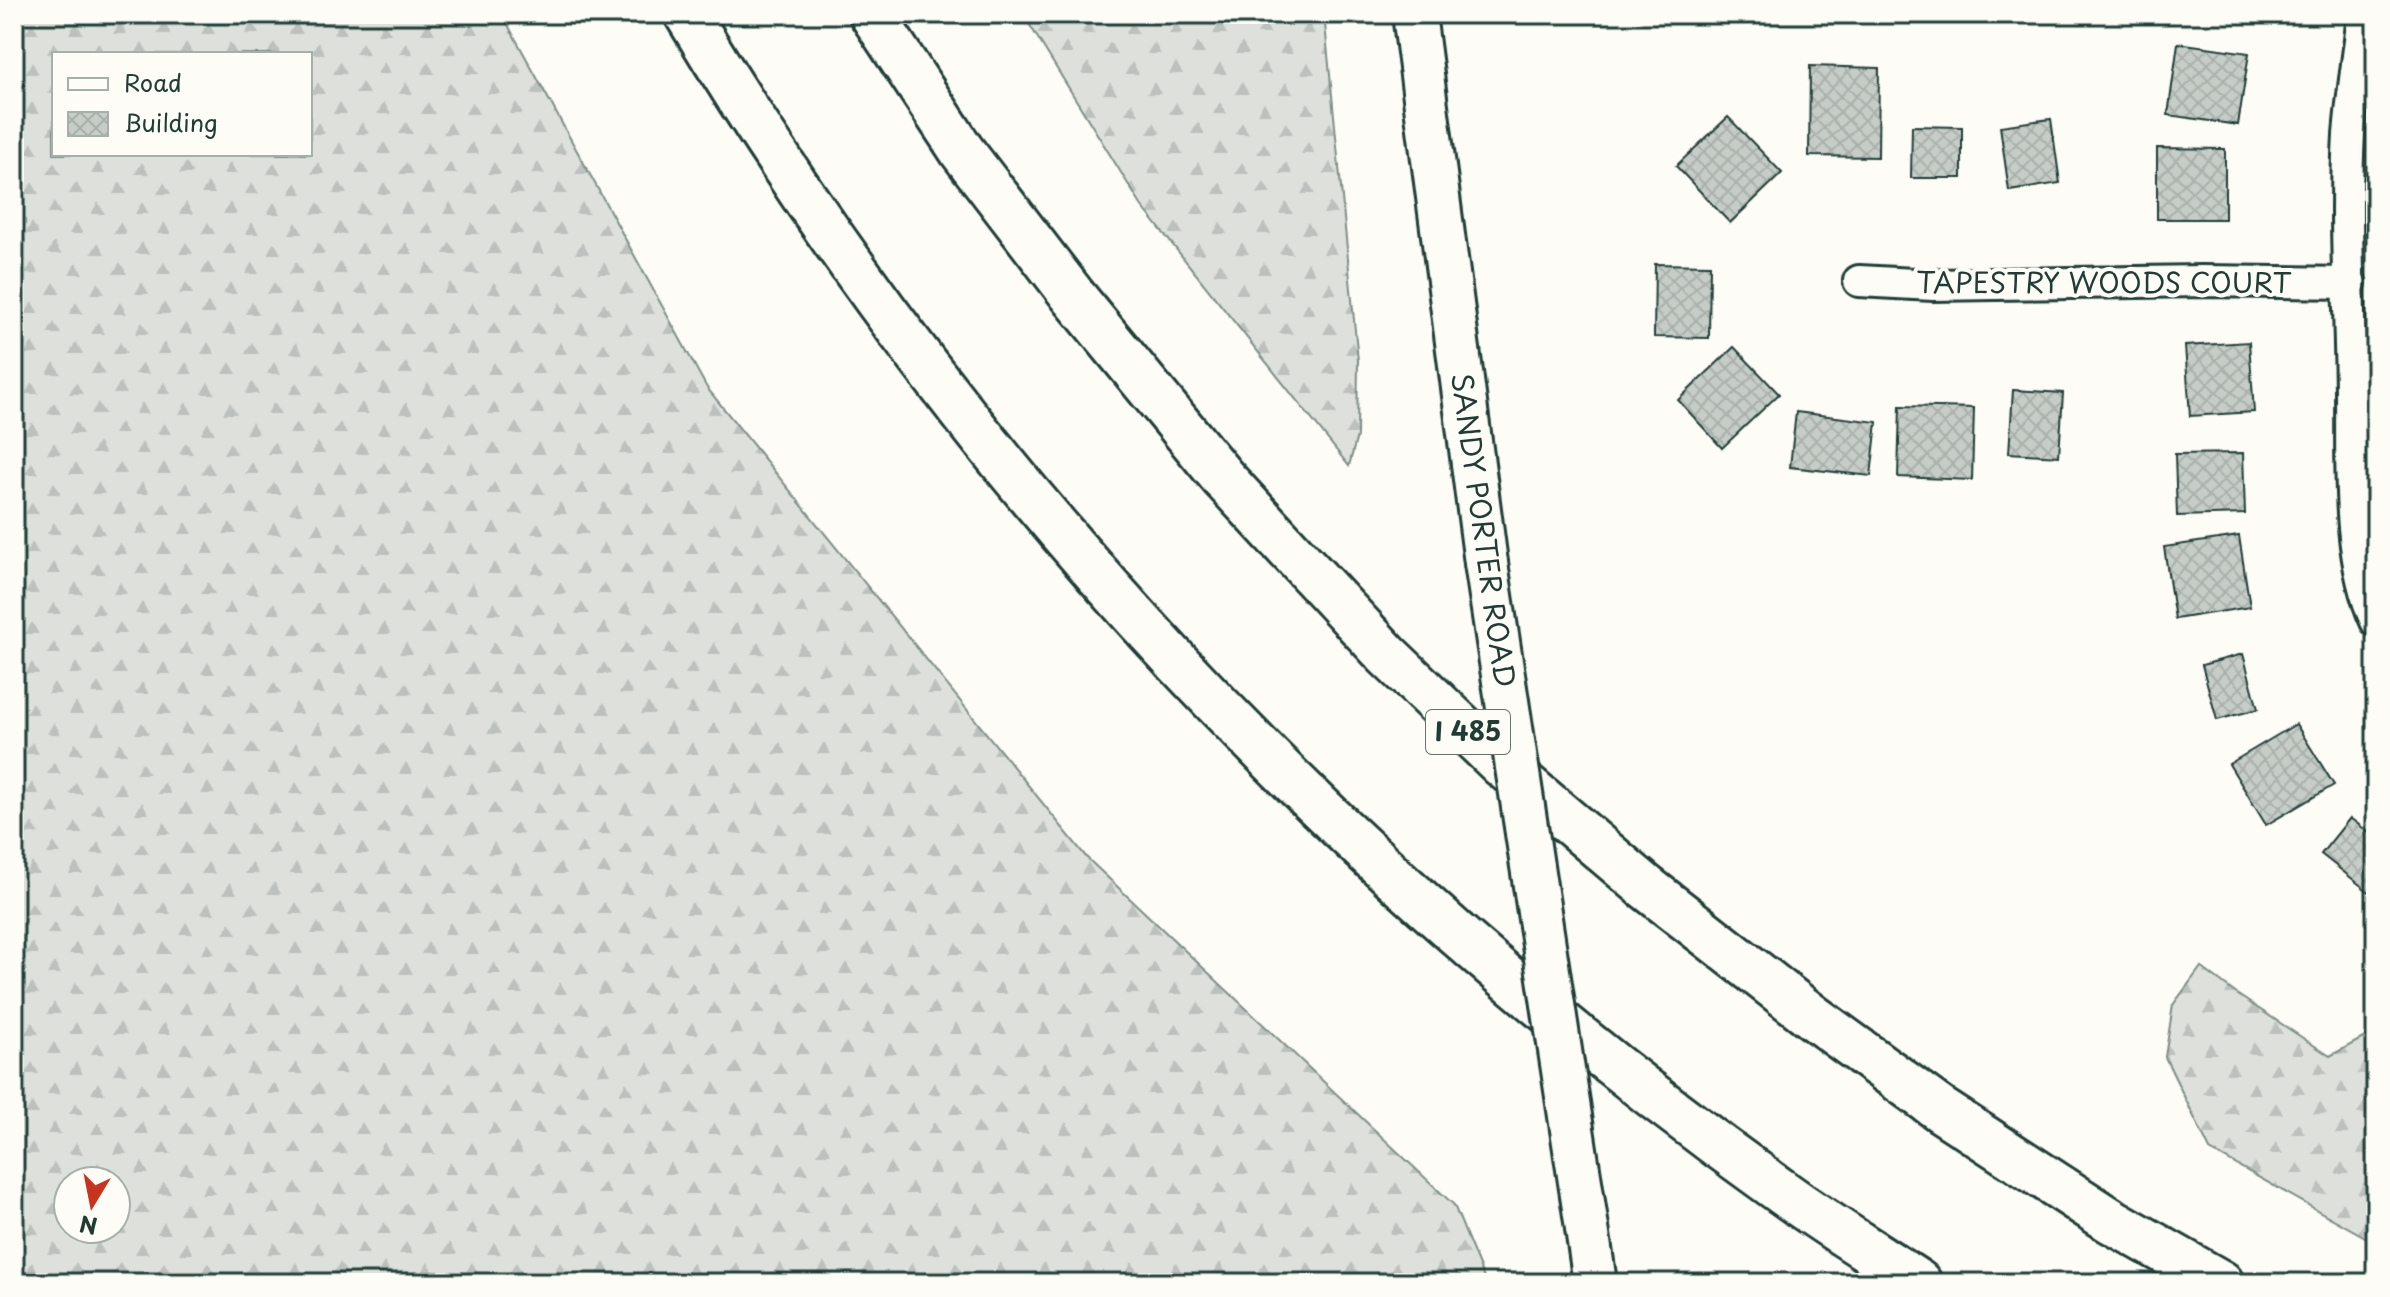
<svg xmlns="http://www.w3.org/2000/svg" width="2390" height="1297" font-family="'Playpen Sans',sans-serif">
<style>
.forest{fill:url(#forest-firs);stroke:#7e8e88;stroke-width:2;fill-rule:evenodd}
.building{fill:url(#building-cross-hatch);stroke:#1f3d34;stroke-width:2}
.lines{fill:none;stroke-linecap:round;stroke-linejoin:round}
.street-casing{stroke:#1f3d34;stroke-width:36}
.secondary-casing{stroke:#1f3d34;stroke-width:48}
.highway-casing{stroke:#1f3d34;stroke-width:50}
.street{stroke:#fdfcf7;stroke-width:30}
.secondary{stroke:#fdfcf7;stroke-width:42}
.highway{stroke:#fdfcf7;stroke-width:44}
.secondary-bridge-casing{stroke:#1f3d34;stroke-width:48;stroke-linecap:butt}
.secondary-bridge{stroke:#fdfcf7;stroke-width:42}
.labels{text-anchor:middle;stroke-width:8;stroke-linejoin:round;paint-order:stroke}
.shield{fill:#fdfcf7;stroke:#62766e;stroke-width:2}
.shield-label{font-size:26px;font-weight:bold;fill:#1f3d34}
.street-label{font-size:28px;fill:#1f3d34;stroke:#fdfcf7}
</style>
<defs>
<pattern id="forest-firs" width="22" height="20" patternUnits="userSpaceOnUse" patternTransform="scale(2)"><rect width="22" height="20" fill="#dde0db"/><path d="M5 1l3.5 6h-7zM16 11l3.5 6h-7z" fill="#bdc1bd"/></pattern>
<pattern id="building-cross-hatch" width="8" height="8" patternUnits="userSpaceOnUse" patternTransform="scale(2)"><rect width="8" height="8" fill="#c6cdc7"/><path d="M0 0l8 8M0 8l8-8" fill="none" stroke="#aab1ac"/></pattern>
</defs>
<rect width="100%" height="100%" fill="#fdfcf7"/>
<filter id="ink" filterUnits="userSpaceOnUse"><feTurbulence type="fractalNoise" baseFrequency=".0125" numOctaves="2"/><feDisplacementMap in="SourceGraphic" scale="16" xChannelSelector="R" yChannelSelector="G"/><feConvolveMatrix kernelMatrix="1 2 1 2 8 2 1 2 1" color-interpolation-filters="sRGB"/></filter>
<g filter="url(#ink)">
<g class="forest">
<path d="M 14,14 L 502,14 L 707,388 L 1087,858 L 1454,1205 L 1486,1283 L 14,1283 ZM 54,54 L 310,54 L 310,154 L 54,154 ZM 68,1181 L 116,1181 L 116,1229 L 68,1229 Z"/>
<polygon points="1023,14 1324,14 1358,361 1357,436 1349,466 1141,205"/>
<polygon points="2201,967 2238,995 2330,1056 2376,1031 2376,1243 2210,1150 2165,1057 2173,1005"/>
</g>
<g class="building">
<polygon points="2178,43 2249,53 2238,125 2168,115"/>
<polygon points="1810,66 1879,68 1878,157 1809,156"/>
<polygon points="1728,117 1782,173 1730,223 1676,166"/>
<polygon points="2051,119 2060,183 2009,191 2000,126"/>
<polygon points="1912,126 1962,127 1962,178 1911,178"/>
<polygon points="2157,148 2225,149 2225,219 2157,219"/>
<polygon points="1655,264 1710,265 1709,338 1654,337"/>
<polygon points="2249,342 2254,412 2190,416 2185,346"/>
<polygon points="1734,347 1779,394 1722,448 1678,400"/>
<polygon points="2013,390 2063,393 2059,456 2009,453"/>
<polygon points="1900,406 1974,408 1972,480 1898,477"/>
<polygon points="1796,412 1877,422 1871,476 1790,467"/>
<polygon points="2243,453 2245,514 2177,516 2175,454"/>
<polygon points="2239,536 2250,607 2175,619 2164,547"/>
<polygon points="2243,654 2258,709 2217,720 2202,665"/>
<polygon points="2296,724 2334,785 2266,825 2229,764"/>
<polygon points="2350,818 2376,838 2376,884 2369,892 2321,854"/>
</g>
<g class="lines">
<g class="street-casing">
<g id="street">
<path d="M 2363,14 C 2359,54 2352,95 2349,135 C 2344,220 2350,306 2351,392 C 2352,461 2346,557 2376,621"/>
<polyline points="1859,281 1933,285 2202,281 2350,283"/>
</g>
</g>
<g class="secondary-casing">
<g id="secondary">
<polyline points="1414,14 1486,563"/>
<polyline points="1587,1228 1595,1283"/>
</g>
</g>
<g class="highway-casing">
<g id="highway">
<path d="M 687,14 C 966,478 1344,880 1785,1194 C 1828,1225 1874,1253 1919,1283"/>
<polyline points="872,14 962,151 1074,297 1223,478 1387,655 1502,765 1646,887 1813,1017 1941,1110 2110,1220 2221,1283"/>
</g>
</g>
<use href="#street" class="street"/>
<use href="#secondary" class="secondary"/>
<use href="#highway" class="highway"/>
<g class="secondary-bridge-casing">
<polyline id="secondary-bridge" points="1486,563 1587,1228"/>
</g>
<use href="#secondary-bridge" class="secondary-bridge"/>
</g>
</g>
<g class="labels">
<rect class="shield" x="1426" y="710" width="84" height="44" rx="6"/>
<g class="shield-label">
<text x="1468" y="741">I 485</text>
</g>
<g class="street-label">
<text x="2104" y="293">TAPESTRY WOODS COURT</text>
<text transform="translate(1483 530) rotate(82)" y="10">SANDY PORTER ROAD</text>
</g>
</g>
<rect width="2390" height="1297" fill="none" stroke="#fdfcf7" stroke-width="48"/>
<rect x="24" y="24" width="2342" height="1249" fill="none" stroke="#1f3d34" stroke-width="3" filter="url(#ink)"/>
<rect x="52" y="52" width="260" height="104" fill="#fdfcf7" stroke="#a4b0a9" stroke-width="2"/>
<rect x="68" y="78" width="40" height="12" fill="#fdfcf7" stroke="#a4b0a9" stroke-width="2"/>
<text x="124" y="92" font-size="24" fill="#1f3d34">Road</text>
<rect x="68" y="112" width="40" height="24" fill="url(#building-cross-hatch)" stroke="#a4b0a9" stroke-width="2"/>
<text x="124" y="132" font-size="24" fill="#1f3d34">Building</text>
<g transform="translate(92 1205) rotate(190)"><circle r="38" fill="#fdfcf7" stroke="#a4b0a9" stroke-width="2"/>
<path d="M0-6L14 30L0 20L-14 30Z" fill="#c8321e"/>
<text y="-12" font-size="22" font-weight="bold" text-anchor="middle" fill="#1f3d34">N</text>
</g>
</svg>
